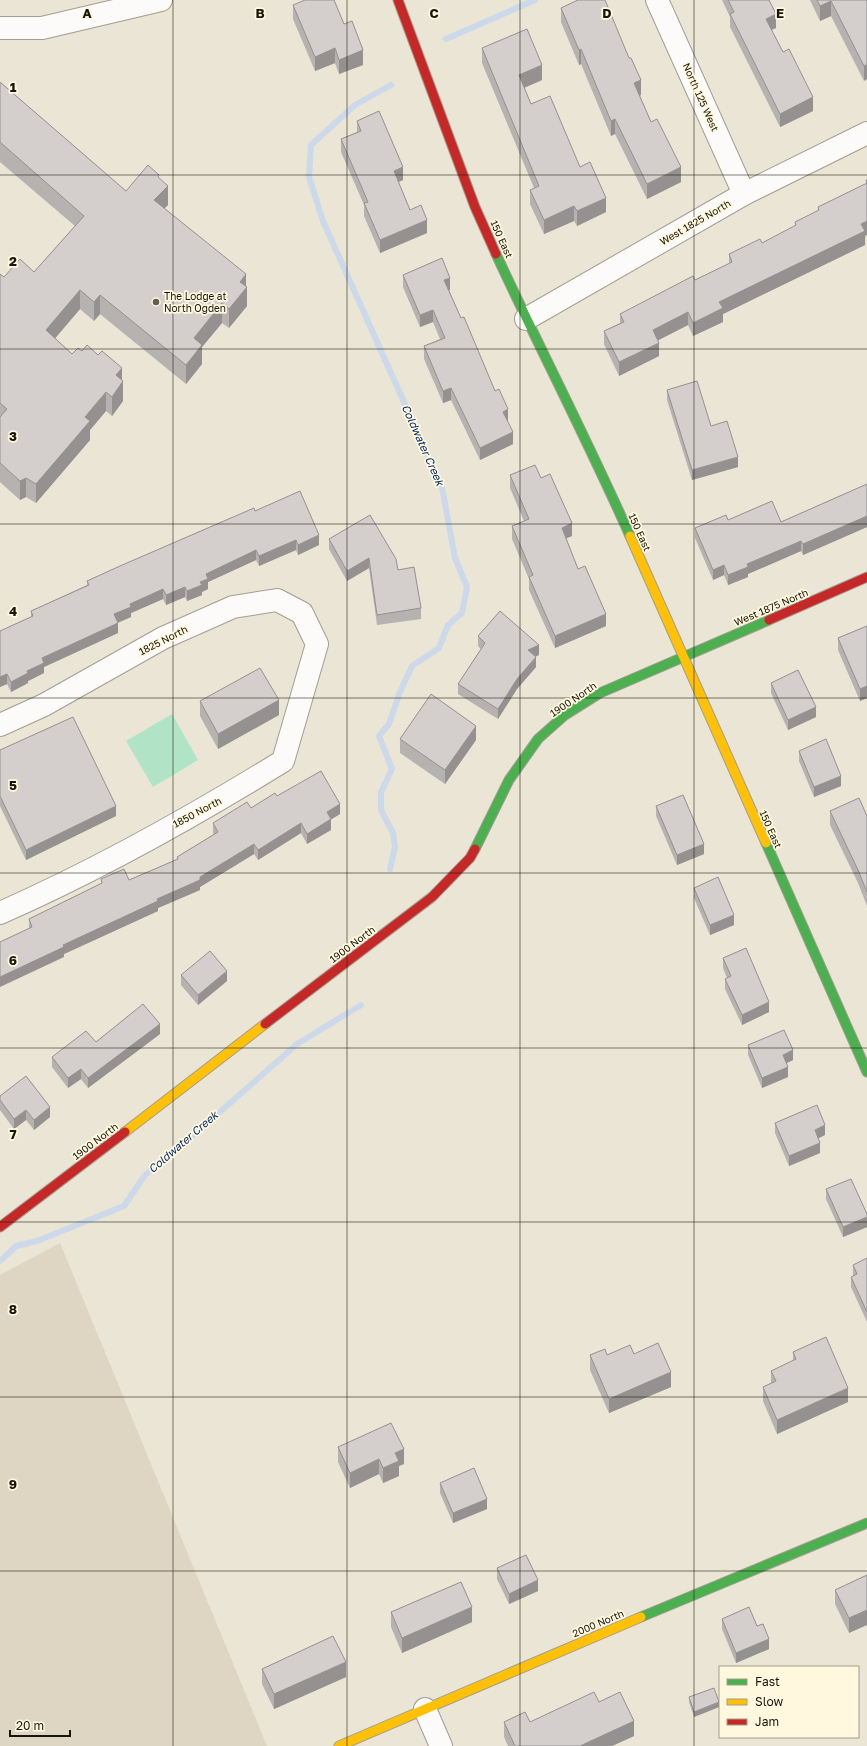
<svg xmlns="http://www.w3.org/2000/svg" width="867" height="1746" font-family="'Golos Text',sans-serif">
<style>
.commercial{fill:#ded5c3}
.garden{fill:#b1e4c6}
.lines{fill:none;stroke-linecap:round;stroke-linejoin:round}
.stream{stroke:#ccd9ea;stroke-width:6}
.street-casing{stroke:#a29e91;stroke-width:24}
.fast-casing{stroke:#a29e91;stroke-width:11}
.slow-casing{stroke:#a29e91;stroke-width:11}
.jam-casing{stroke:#a29e91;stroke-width:11}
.street{stroke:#fcfbf9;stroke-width:22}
.fast{stroke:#4caf50;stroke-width:9}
.slow{stroke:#ffc107;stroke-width:9}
.jam{stroke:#c62828;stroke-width:9}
.wall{fill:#b6b2b0}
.shaded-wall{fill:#949190}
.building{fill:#d4cfcd;stroke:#949190}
.grid{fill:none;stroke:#18150a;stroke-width:1;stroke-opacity:0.55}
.poi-dot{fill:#625e51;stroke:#fff8df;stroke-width:1.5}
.labels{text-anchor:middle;stroke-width:3.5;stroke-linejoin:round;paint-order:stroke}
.street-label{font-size:10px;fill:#18150a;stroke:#fff8df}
.poi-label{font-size:10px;fill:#18150a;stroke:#fff8df;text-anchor:start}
.water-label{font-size:11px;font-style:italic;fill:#002c6c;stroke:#fff8df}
.grid-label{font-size:13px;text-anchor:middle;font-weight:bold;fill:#18150a;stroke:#fff8df;stroke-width:3.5;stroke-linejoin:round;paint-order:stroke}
</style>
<rect width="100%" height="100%" fill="#eae5d4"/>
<polygon class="commercial" points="60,1243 267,1746 0,1746 0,1275"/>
<polygon class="garden" points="172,714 198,760 153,787 126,741"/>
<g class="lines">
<g class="stream">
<polyline points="446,39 535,0"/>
<polyline points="390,869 395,847 393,833 381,810 381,792 392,769 379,736 389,724 400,692 412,666 439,648 448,625 462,613 467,587 455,558 442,487 323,221 309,177 311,145 355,105 391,85"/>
<polyline points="0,1261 16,1246 37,1241 124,1206 145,1175 204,1126 297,1044 361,1005"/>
</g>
<g class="street-casing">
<g id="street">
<polyline points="657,0 744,194"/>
<polyline points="0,28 42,28 161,0"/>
<polyline points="526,319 744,194 867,133"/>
<path d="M 0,725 L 44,705 L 163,638 L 233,607 L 277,600 L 302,613 L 317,644 L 283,761 C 192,817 98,870 0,913"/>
<polyline points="425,1709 441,1746"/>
</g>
</g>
<g class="fast-casing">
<g id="fast">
<path d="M 496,254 C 540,349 588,441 630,536"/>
<polyline points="766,843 867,1072"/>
<polyline points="475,849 509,780 538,739 565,715 600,693 769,620"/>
<polyline points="641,1617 867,1523"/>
</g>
</g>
<g class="slow-casing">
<g id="slow">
<polyline points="630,536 766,843"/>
<polyline points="125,1132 265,1024"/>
<polyline points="339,1746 641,1617"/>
</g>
</g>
<g class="jam-casing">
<g id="jam">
<polyline points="398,0 475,207 496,254"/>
<polyline points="769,620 867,577"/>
<polyline points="265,1024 432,897 470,858 475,849"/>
<polyline points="0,1227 125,1132"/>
</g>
</g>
<use href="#street" class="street"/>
<use href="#fast" class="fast"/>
<use href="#slow" class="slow"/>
<use href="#jam" class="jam"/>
</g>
<g class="wall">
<polygon points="576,0 605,0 641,95 640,96 651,122 681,182 647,199 615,134 611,136 581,64 579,65 561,22 561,8 576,1"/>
<polygon points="722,0 769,0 776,28 771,30 813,111 780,127 730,27 730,17"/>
<polygon points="810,0 867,0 864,81 831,16 820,21"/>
<polygon points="293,5 344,24 363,65 339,74 335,63 315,71 293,19"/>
<polygon points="482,48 542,80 524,88 531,104 580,167 606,212 577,226 574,221 544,234 530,204 530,190 534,188 482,63"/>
<polygon points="0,82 126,191 159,179 168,205 164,208 246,286 247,306 229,328 222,323 202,347 202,364 186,384 100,314 94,321 80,309 55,338 72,354 82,351 122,380 123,401 112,416 106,411 90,430 90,440 36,503 26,497 20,500 0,482 0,274 4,277 34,272 75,226 0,162"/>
<polygon points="357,121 403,180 398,182 410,210 427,233 380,253 364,216 364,205 341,152 341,139 357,132"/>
<polygon points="866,180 867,180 865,245 723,314 723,322 693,336 688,325 658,340 659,356 619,376 604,344 604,331 620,323 620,314 695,280 729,264 729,254 762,243 795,226 795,222 818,211 818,207 866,184"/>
<polygon points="403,275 450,290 449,290 461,318 495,391 508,421 507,421 513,444 480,460 451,400 443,403 424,359 424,346 440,339 433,322 420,327 403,287"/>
<polygon points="667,390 711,426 738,467 692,480 667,400"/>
<polygon points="510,475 541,478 572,536 566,538 578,569 606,626 555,648 529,590 529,579 512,539 512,526 524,521 510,488"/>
<polygon points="867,484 867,527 803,555 801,551 748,574 748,577 728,585 724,575 713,580 695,538 695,528 728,520 781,522"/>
<polygon points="255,511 319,545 298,555 296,550 259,566 256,560 208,582 208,589 202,592 202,595 187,601 185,597 166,605 163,599 131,613 131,617 118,623 118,633 44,667 44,673 28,681 28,683 11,692 7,684 0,687 0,631 31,617 31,611 87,585 87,581"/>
<polygon points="329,539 398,570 421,608 421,619 377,625 369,568 347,581 329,549"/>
<polygon points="867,626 867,698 860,701 838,650 838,638"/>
<polygon points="478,636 539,655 535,657 536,667 517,689 498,719 458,694 458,684 481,649 478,646"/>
<polygon points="771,683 816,717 788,730 771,693"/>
<polygon points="200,701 279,715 218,749 200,716"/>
<polygon points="400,739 476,740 445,784 400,753"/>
<polygon points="0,750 116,816 26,860 0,806"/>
<polygon points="799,751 841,786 814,797 799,761"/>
<polygon points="277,796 340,814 331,819 331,830 307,844 301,833 258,860 254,854 200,887 200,890 158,908 158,911 64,954 64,957 29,929 29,919 101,884 101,879 129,880 177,860 177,857 214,834 213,833 213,823 251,808"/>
<polygon points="656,806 704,854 677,865 656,816"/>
<polygon points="830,811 867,816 867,906 858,883 830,825"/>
<polygon points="694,888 734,925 710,935 694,898"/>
<polygon points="723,958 769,1012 742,1025 725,989 725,979 727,978 723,968"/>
<polygon points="181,975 227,981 198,1005 181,985"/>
<polygon points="160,1034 88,1088 81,1079 68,1088 52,1067 52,1057"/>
<polygon points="748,1045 793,1060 786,1063 788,1077 762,1088 748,1055"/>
<polygon points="0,1096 50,1117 34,1130 26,1120 14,1129 0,1110"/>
<polygon points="775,1123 825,1135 818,1138 820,1153 789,1166 775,1133"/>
<polygon points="826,1189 867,1214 867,1227 843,1237 826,1199"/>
<polygon points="867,1258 867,1322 851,1287 851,1277 853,1276 853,1265"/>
<polygon points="793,1352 848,1402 777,1434 763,1401 763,1387 771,1383 771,1371 793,1361"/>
<polygon points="634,1354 671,1387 609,1413 590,1370 590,1355"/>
<polygon points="338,1447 404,1464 399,1466 399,1476 383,1483 379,1474 350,1488 338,1462"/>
<polygon points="440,1483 487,1509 453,1523 440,1493"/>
<polygon points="497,1568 538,1591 509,1604 497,1579"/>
<polygon points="867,1575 849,1633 835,1604 835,1590"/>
<polygon points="391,1612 472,1622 402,1653 391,1627"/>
<polygon points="722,1619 757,1626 769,1649 736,1663 722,1629"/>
<polygon points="262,1669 346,1677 274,1709 262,1684"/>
<polygon points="689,1697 719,1707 694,1717 689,1702"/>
<polygon points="599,1702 634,1736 612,1746 508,1746 504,1737 504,1722 530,1722"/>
</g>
<g class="shaded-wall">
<polygon points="831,1 831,16 820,21 820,6"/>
<polygon points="776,14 776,28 766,32 766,19"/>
<polygon points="335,48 335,63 315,71 315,57"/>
<polygon points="581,49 581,64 579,65 579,50"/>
<polygon points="363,50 363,65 339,74 339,60"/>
<polygon points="867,64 867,79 864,81 864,66"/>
<polygon points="542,65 542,80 519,90 519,75"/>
<polygon points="641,80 641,95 634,98 634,83"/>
<polygon points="813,97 813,111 780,127 780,114"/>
<polygon points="615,119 615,134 611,136 611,121"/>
<polygon points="403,167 403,180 394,184 394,171"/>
<polygon points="681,167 681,182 647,199 647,184"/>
<polygon points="168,186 168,205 154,219 154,200"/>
<polygon points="606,198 606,212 577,226 577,211"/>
<polygon points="574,206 574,221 544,234 544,220"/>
<polygon points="427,220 427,233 380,253 380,240"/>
<polygon points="867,221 867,235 865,236 865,245 723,314 723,322 693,336 693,323 719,302"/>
<polygon points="246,274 246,289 247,287 247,306 229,328 229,309 240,282"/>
<polygon points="450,278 450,290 444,292 444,280"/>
<polygon points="80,290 80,309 46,349 46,330"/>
<polygon points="100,295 100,314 94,321 94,302"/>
<polygon points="222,303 222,323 202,347 202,364 186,384 186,365 194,338"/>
<polygon points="433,310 433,322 420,327 420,315"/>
<polygon points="688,312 688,325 653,343 653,330"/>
<polygon points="659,343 659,356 619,376 619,362"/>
<polygon points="122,368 122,383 123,381 123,401 112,416 112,397 116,375"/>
<polygon points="451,388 451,400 443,403 443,391"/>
<polygon points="106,392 106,411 90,430 90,440 36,503 36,484 85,417"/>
<polygon points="508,409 508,421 503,424 503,412"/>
<polygon points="513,432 513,444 480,460 480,448"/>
<polygon points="738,457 738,467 692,480 692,470"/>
<polygon points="26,478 26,497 20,500 20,481"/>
<polygon points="867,516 867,527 803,555 803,544"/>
<polygon points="572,523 572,536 562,540 562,528"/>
<polygon points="319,535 319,545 298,555 298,545"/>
<polygon points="296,540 296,550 259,566 259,556"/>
<polygon points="801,541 801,551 748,574 748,577 728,585 728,575 747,564"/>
<polygon points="256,550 256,560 208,582 208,589 202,592 202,595 187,601 187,591 200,582 206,574"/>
<polygon points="369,558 369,568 347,581 347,571"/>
<polygon points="724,565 724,575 713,580 713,570"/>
<polygon points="185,587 185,597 166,605 166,595"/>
<polygon points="163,589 163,599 131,613 131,617 114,624 114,614 130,604"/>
<polygon points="606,614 606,626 555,648 555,636"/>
<polygon points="118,623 118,633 44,667 44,673 28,681 28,683 11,692 11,682 27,671 42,658"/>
<polygon points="539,645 539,655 528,660 528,650"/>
<polygon points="536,657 536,667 517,689 498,719 498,709 517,679"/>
<polygon points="7,674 7,684 0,687 0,677"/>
<polygon points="867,686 867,698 860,701 860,689"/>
<polygon points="279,700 279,715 218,749 218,734"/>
<polygon points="816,707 816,717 788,730 788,720"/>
<polygon points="476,726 476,740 445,784 445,770"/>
<polygon points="841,776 841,786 814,797 814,787"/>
<polygon points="340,804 340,814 327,822 327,812"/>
<polygon points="116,806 116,816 26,860 26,850"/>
<polygon points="331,819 331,830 307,844 307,834"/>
<polygon points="301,823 301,833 258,860 258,850"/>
<polygon points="254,844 254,854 200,887 200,890 158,908 158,911 64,954 64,957 0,987 0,977 200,877"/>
<polygon points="704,844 704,854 677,865 677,855"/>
<polygon points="734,915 734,925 710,935 710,925"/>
<polygon points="227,971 227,981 198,1005 198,995"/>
<polygon points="769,1002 769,1012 742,1025 742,1015"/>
<polygon points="160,1024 160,1034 88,1088 88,1078"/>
<polygon points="793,1050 793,1060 783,1065 783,1055"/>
<polygon points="788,1067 788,1077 762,1088 762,1078"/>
<polygon points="81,1069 81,1079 68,1088 68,1078"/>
<polygon points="50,1107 50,1117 34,1130 34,1120"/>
<polygon points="26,1110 26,1120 14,1129 14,1119"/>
<polygon points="825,1125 825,1135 815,1140 815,1130"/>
<polygon points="820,1143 820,1153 789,1166 789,1156"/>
<polygon points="867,1217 867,1227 843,1237 843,1227"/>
<polygon points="671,1372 671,1387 609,1413 609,1399"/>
<polygon points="848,1388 848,1402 777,1434 777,1420"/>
<polygon points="404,1449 404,1464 399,1466 399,1476 383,1483 383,1468 395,1453"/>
<polygon points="379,1459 379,1474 350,1488 350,1473"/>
<polygon points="487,1499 487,1509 453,1523 453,1513"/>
<polygon points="538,1580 538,1591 509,1604 509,1594"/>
<polygon points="472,1607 472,1622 402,1653 402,1638"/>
<polygon points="867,1610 867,1625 849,1633 849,1618"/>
<polygon points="769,1639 769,1649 736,1663 736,1653"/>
<polygon points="346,1662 346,1677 274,1709 274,1694"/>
<polygon points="719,1702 719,1707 694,1717 694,1712"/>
<polygon points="634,1721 634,1736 612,1746 580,1746"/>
</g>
<g class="building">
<polygon points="305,0 334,0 344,24 352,21 363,50 339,60 335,48 315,57 293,5"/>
<polygon points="578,0 605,0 629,58 631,58 641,80 634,83 651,122 657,119 681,167 647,184 615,119 611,121 581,49 579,50 561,8"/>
<polygon points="728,0 769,0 776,14 766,19 783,52 789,49 813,97 780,114 730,14 734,12"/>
<polygon points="817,0 867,0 867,64 864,66 831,1 820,6"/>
<polygon points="527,29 542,65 519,75 531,104 550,96 580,167 590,162 606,198 577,211 574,206 544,220 530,190 539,186 482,48"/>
<polygon points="0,82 126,191 148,165 159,175 158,177 168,186 154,200 246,274 240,282 247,287 229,309 222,303 194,338 202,345 186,365 100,295 94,302 80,290 46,330 72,354 78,348 82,351 87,345 98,355 102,351 122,368 116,375 123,381 112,397 106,392 85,417 90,421 36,484 26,478 20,481 0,463 0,417 7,409 0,403 0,274 4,277 20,259 34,272 84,216 0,142"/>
<polygon points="379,111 403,167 394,171 410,210 421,205 427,220 380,240 364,203 368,202 341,139 361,131 357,121"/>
<polygon points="866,180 867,180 867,221 861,224 865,231 719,302 723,308 693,323 688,312 653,330 659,343 619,362 604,331 624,322 620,314 693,276 695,280 732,262 729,254 760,239 762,243 796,225 795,222 819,210 818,207 867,183"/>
<polygon points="442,258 450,278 444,280 461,318 464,317 495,391 499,389 508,409 503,412 513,432 480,448 451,388 443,391 424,346 445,338 433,310 420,315 403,275"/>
<polygon points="697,381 711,426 727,421 738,457 692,470 667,390"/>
<polygon points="535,465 541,478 550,474 572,523 562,528 578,569 585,566 606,614 555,636 529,577 533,575 512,526 529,519 510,475"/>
<polygon points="867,484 867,516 803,544 801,541 747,564 748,567 728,575 724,565 713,570 695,528 726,515 728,520 772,501 781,522"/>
<polygon points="300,491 319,535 298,545 296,540 259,556 256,550 206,574 208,579 200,582 202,585 187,591 185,587 166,595 163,589 130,604 131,607 114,614 118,623 42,658 44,663 27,671 28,673 11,682 7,674 0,677 0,631 33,616 31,611 89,585 87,581 120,566 254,508 255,511"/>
<polygon points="370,515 396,559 398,570 414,567 421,608 377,615 369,558 347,571 329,539"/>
<polygon points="500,611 539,645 528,650 536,657 517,679 498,709 458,684 485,643 478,636"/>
<polygon points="867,626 867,686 860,689 838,638"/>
<polygon points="260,668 279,700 218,734 200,701"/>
<polygon points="798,670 816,707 788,720 771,683"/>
<polygon points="431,694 476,726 445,770 400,739"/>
<polygon points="73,717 116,806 26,850 0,796 0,750"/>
<polygon points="826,739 841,776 814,787 799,751"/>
<polygon points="321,771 340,804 327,812 331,819 307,834 301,823 258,850 254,844 200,877 200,880 157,899 158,901 63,945 64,947 0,977 0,942 32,927 29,919 102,883 101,879 124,869 129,880 178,859 177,857 218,832 213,823 247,802 251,808 275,793 277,796"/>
<polygon points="683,795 704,844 677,855 656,806"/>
<polygon points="859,798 867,816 867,892 858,870 830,811"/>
<polygon points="718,877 734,915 710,925 694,888"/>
<polygon points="746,948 769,1002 742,1015 725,979 731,976 723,958"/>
<polygon points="210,951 227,971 198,995 181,975"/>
<polygon points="143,1004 160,1024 88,1078 81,1069 68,1078 52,1057 86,1031 96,1042"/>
<polygon points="784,1030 793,1050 783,1055 788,1067 762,1078 748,1045"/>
<polygon points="26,1076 50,1107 34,1120 26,1110 14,1119 0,1100 0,1096"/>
<polygon points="817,1105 825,1125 815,1130 820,1143 789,1156 775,1123"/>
<polygon points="851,1179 867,1214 867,1217 843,1227 826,1189"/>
<polygon points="867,1258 867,1312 851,1277 857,1274 853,1265"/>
<polygon points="826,1337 848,1388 777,1420 763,1387 776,1381 771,1371 796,1359 793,1352"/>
<polygon points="658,1343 671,1372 609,1399 590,1355 605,1349 607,1355 630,1345 634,1354"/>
<polygon points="391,1423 404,1449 395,1453 399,1461 383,1468 379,1459 350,1473 338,1447"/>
<polygon points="474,1468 487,1499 453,1513 440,1483"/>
<polygon points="526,1555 538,1580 509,1594 497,1568"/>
<polygon points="867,1575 867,1610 849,1618 835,1590"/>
<polygon points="461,1582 472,1607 402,1638 391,1612"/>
<polygon points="749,1607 757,1626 763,1624 769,1639 736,1653 722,1619"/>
<polygon points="333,1636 346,1662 274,1694 262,1669"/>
<polygon points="714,1688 719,1702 694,1712 689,1697"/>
<polygon points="594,1692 599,1702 620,1692 634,1721 580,1746 515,1746 504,1722 525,1712 530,1722"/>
</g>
<path class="grid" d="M 173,0 L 173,1746M 347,0 L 347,1746M 520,0 L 520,1746M 694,0 L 694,1746M 0,175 L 867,175M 0,349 L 867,349M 0,524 L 867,524M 0,698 L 867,698M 0,873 L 867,873M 0,1048 L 867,1048M 0,1222 L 867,1222M 0,1397 L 867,1397M 0,1571 L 867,1571"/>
<circle class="poi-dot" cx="156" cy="302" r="4"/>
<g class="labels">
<g class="street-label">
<text transform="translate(701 97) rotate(66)" y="4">North 125 West</text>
<text transform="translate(695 222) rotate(-30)" y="4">West 1825 North</text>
<text transform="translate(502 239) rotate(66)" y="4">150 East</text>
<text transform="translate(640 532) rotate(66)" y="4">150 East</text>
<text transform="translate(771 607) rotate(-23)" y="4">West 1875 North</text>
<text transform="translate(163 640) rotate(-27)" y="4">1825 North</text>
<text transform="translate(573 699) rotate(-34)" y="4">1900 North</text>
<text transform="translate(197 812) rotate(-28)" y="4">1850 North</text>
<text transform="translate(771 829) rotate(66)" y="4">150 East</text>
<text transform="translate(352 944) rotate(-37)" y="4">1900 North</text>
<text transform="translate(95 1141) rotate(-37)" y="4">1900 North</text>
<text transform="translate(598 1623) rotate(-23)" y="4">2000 North</text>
</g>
<g class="poi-label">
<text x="164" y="300">The Lodge at<tspan x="164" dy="12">North Ogden</tspan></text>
</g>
<g class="water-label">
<text transform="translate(423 445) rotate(66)" y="4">Coldwater Creek</text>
<text transform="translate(183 1142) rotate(-41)" y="4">Coldwater Creek</text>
</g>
</g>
<g class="grid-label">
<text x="87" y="18">A</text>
<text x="260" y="18">B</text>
<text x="434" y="18">C</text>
<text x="607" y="18">D</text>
<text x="780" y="18">E</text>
<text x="13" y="92">1</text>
<text x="13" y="266">2</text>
<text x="13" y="441">3</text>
<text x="13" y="616">4</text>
<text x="13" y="790">5</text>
<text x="13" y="965">6</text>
<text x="13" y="1139">7</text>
<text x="13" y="1314">8</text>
<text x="13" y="1489">9</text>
</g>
<rect x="719" y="1666" width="140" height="72" fill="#fff8df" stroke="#a39d8a"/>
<rect x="727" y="1679" width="20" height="6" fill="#4caf50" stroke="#a39d8a"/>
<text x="755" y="1686" font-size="12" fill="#18150a">Fast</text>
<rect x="727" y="1699" width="20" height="6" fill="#ffc107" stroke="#a39d8a"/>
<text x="755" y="1706" font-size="12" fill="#18150a">Slow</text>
<rect x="727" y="1719" width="20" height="6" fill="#c62828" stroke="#a39d8a"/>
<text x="755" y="1726" font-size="12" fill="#18150a">Jam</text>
<path d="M10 1730v6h60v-6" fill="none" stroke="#18150a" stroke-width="2"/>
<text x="16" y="1730" font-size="12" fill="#18150a" stroke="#fff8df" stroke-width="3" paint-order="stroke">20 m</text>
</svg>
